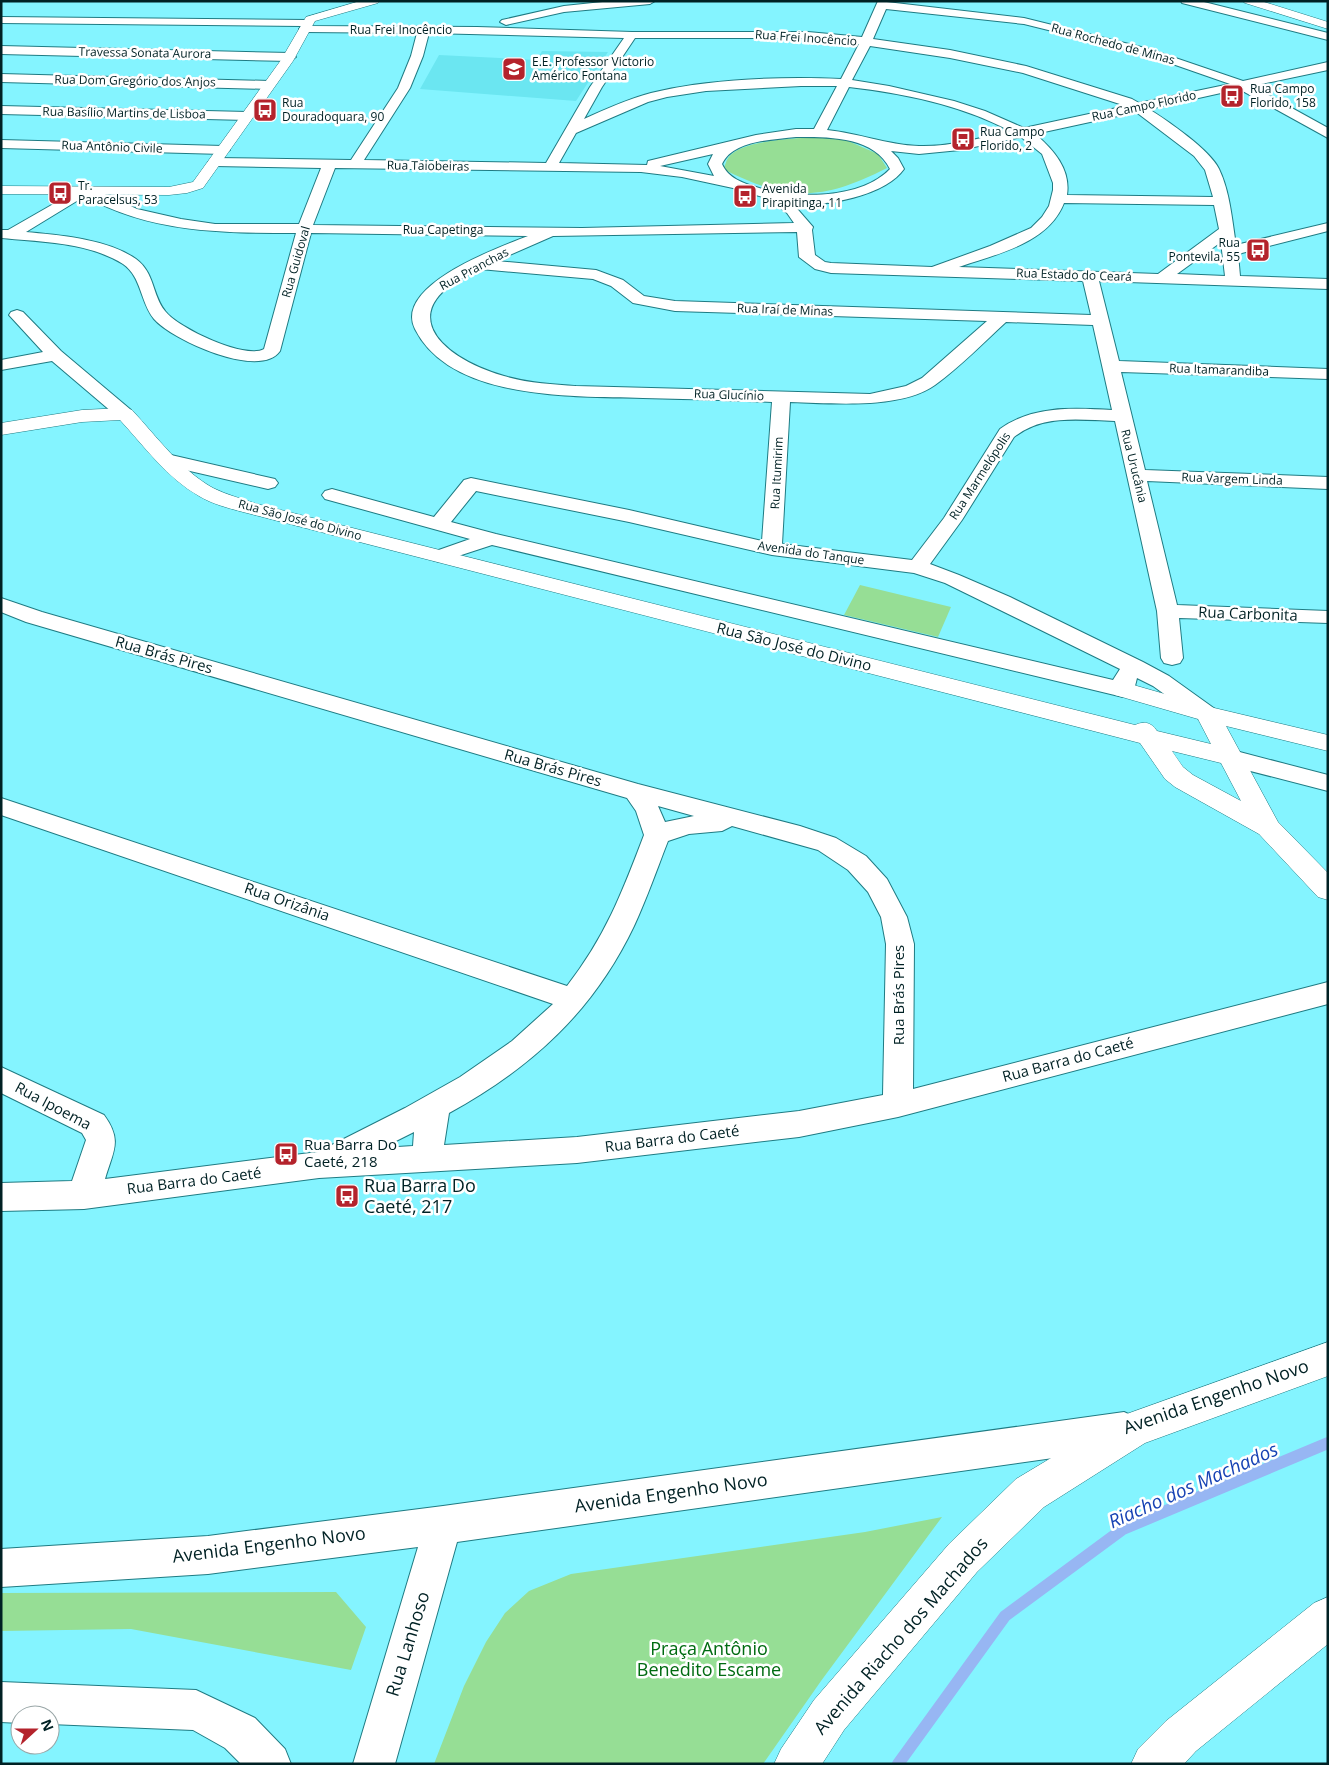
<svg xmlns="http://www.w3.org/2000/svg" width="1329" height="1765" font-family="'Open Sans',sans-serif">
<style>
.built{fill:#6be6f1}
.green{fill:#96de95}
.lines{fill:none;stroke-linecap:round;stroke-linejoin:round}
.stream{stroke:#97b6f3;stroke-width:12}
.street-casing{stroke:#1f7b83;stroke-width:2}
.secondary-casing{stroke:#1f7b83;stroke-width:1}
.street{fill:#fff;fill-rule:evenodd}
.secondary{fill:#fff;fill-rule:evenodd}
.labels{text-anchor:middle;stroke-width:5;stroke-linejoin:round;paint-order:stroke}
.far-street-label{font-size:12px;fill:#002124;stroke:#fff}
.far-poi-label{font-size:12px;fill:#002124;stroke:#fff;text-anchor:start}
.street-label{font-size:15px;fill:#002124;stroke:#fff}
.poi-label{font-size:15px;fill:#002124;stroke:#fff;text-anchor:start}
.near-poi-label{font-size:18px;fill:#002124;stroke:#fff;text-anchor:start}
.near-street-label{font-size:18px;fill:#002124;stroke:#fff}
.near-park-label{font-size:18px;fill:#006b11;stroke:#fff}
.near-water-label{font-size:19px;font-style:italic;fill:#1642b4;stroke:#fff}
</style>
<rect width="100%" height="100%" fill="#84f4ff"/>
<polygon class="built" points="542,51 608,52 576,101 420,89 439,55 537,60"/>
<g class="green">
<path d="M 823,137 L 846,140 L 878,154 L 887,168 C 822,201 788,202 723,169 C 725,166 726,161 728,158 C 741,139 801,138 823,137 Z"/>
<polygon points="860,585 951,607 938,637 844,615"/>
<polygon points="942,1517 821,1681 763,1764 434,1764 464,1686 486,1642 505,1613 529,1591 571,1574 865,1532"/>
<polygon points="336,1592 366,1627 351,1670 131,1629 1,1631 1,1593"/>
</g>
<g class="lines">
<polyline class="stream" points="898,1764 1005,1616 1123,1529 1328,1443"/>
<g class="street-casing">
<g id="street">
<polygon points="612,1 655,1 650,4 564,12 506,25 500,22 502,20 564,6"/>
<path d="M 878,1 L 1024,18 L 1149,49 L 1243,81 L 1328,62 L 1328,70 L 1252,86 L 1328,128 L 1328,138 L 1239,89 L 1149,109 C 1168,121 1210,150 1219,169 C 1230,192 1232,220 1236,245 L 1328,223 L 1328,231 L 1238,254 L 1240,276 L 1328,279 L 1328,289 L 1099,281 L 1119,361 L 1328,369 L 1328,379 L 1121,372 L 1145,470 L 1328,477 L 1328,489 L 1147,481 L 1177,605 L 1328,611 L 1328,623 L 1179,618 L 1183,658 L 1180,663 L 1172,665 L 1164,663 L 1161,658 L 1157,611 L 1115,421 C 1080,420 1043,414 1014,437 L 962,520 L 930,564 L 959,575 L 1010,597 L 1143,662 L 1169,676 L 1215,709 L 1219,714 L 1215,719 L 1207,721 L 1199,719 L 1153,686 L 1137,678 L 1134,690 L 1131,695 L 1123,697 L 492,545 L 440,562 L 433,560 L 430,556 L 433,552 L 470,539 L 325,499 L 322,495 L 325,491 L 332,489 L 434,517 L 464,480 L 471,478 L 629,510 L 762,541 L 772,402 C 729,400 686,399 643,398 C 574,396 451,401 415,329 C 393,285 500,247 528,236 L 311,233 L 280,351 C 260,380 172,340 154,319 C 140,302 142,277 123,264 C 88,242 41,242 1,238 L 1,230 L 8,230 L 83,187 L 92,188 L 137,209 L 181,219 L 215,224 L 299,224 L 321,168 L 215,166 L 208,162 L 215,158 L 351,160 L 398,88 L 411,56 L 417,33 L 305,32 L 299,29 L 302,26 L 1,23 L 1,17 L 307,20 L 313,23 L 310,26 L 477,27 L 632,32 L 808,32 L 862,37 ZM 886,9 L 1024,24 L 1141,53 L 1230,84 L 1139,103 L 1132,99 L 1026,66 L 950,50 L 873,39 ZM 429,33 L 624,38 L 590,87 L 546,163 L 364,160 L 410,88 L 423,56 ZM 635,38 L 808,38 L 859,44 L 841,79 C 784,76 706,79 651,93 C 628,99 606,109 584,119 L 602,87 ZM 870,46 L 950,58 L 1023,73 L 1126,106 L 1024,128 L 985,111 L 954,101 L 889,86 L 852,80 ZM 801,86 L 837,86 L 814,129 L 796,129 L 756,135 L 648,161 L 647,165 L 559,163 L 576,133 L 648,102 L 667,97 L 706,91 ZM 849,87 C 902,93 962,105 1010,131 C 981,138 949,147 919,146 C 887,145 858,133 827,130 ZM 1136,112 L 1194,156 L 1205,170 L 1213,197 L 1067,195 C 1071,169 1053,149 1035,134 ZM 796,137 C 828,137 874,136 890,169 C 860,200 795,199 756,187 C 743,183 728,178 722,164 C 733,140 772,140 796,137 ZM 1021,137 L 1042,154 L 1053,183 L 1053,190 L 1049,206 L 1042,217 L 1031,228 L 990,246 L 932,267 L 831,263 L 825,262 L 815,255 L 812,230 L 813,227 L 793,204 C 825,207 885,196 904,169 L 898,158 L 891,151 L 919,154 L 960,150 ZM 713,154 L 708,164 L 714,176 L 660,166 ZM 335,168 L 641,172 L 682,177 L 733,188 L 769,199 L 787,213 L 794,223 L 582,228 L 313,225 ZM 85,196 C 150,233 223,233 296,233 L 264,349 C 245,360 178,328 165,311 C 152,295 155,273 136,259 C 108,239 59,235 26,232 ZM 1064,203 L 1214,205 L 1219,229 L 1158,274 L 959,267 C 996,254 1048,244 1064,203 ZM 797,232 L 799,257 L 815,269 L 831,273 L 1083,281 L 1091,315 L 675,301 L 644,296 L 623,280 L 596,270 L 496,261 L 553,236 ZM 1221,242 L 1225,276 L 1177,274 ZM 480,269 L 593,279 L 611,286 L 633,303 L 675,311 L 987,321 L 922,378 L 906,386 L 870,394 L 576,386 C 552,384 527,383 504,376 C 435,356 391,307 480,269 ZM 1006,322 L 1093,325 L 1112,410 C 1074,408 1033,405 1000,429 L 944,518 L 912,560 L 782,544 L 790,402 C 831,403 900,410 935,385 C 960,367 983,343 1006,322 ZM 476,491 L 629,522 L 772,555 L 914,573 L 945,583 L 994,607 L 1120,669 L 1113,680 L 496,534 L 451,522 Z"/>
<polygon points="1181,1 1200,1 1328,33 1328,40 1182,3"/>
<polygon points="1,46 290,53 296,57 290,61 1,54"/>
<polygon points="1,74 269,81 275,85 269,89 1,82"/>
<polygon points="1,106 247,112 253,116 247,120 1,114"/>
<polygon points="1,140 223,146 230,150 223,154 1,148"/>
<polygon points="17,310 23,312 61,351 131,410 134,414 131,418 125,419 119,418 52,361 1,370 1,360 43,352 9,315 11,312"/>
<polygon points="171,455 275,479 278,483 275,487 268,489 164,465 162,461 164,457"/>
<path d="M 1,598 L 42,612 L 638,784 L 800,826 L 836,838 L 866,856 L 887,879 L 907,917 L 914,944 L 913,1089 L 1328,982 L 1328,1004 L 898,1117 L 799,1137 L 577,1163 L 319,1178 L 84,1209 L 1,1211 L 1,1183 L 72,1181 L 86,1140 L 82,1133 L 1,1093 L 1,1067 L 104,1115 C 123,1141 113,1151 105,1179 L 318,1152 L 405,1108 L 460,1077 L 512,1041 L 553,1004 L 1,815 L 1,798 L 567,986 C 605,937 622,893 644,835 L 636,811 L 627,798 L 26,622 L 1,612 ZM 658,806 L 694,816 L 665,822 ZM 732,826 L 818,850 L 848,870 L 868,892 L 881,917 L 886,944 L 883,1095 L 799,1111 L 577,1137 L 444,1145 L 449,1113 C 531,1068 593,1012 634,926 C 647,898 657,869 668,841 L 689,834 L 722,831 ZM 414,1132 L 413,1146 L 382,1148 Z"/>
<polygon points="1232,750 1328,775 1328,791 1223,764 1220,758 1223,752"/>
<polygon points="1124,1412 1137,1418 1142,1430 1137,1442 1124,1448 457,1542 395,1764 353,1764 418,1547 208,1574 1,1587 1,1549 208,1536 443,1506"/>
<polygon points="1,1682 196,1690 255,1718 285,1749 291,1764 241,1764 225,1748 193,1730 50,1724 50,1715 20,1715 20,1723 1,1722"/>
</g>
</g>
<g class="secondary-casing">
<g id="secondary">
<polygon points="360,1 380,1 378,3 315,21 293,61 203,188 187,193 169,195 1,194 1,186 169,187 193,182 281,60 306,17"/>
<polygon points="1243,1 1261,1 1328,22 1328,29 1245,3"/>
<path d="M 125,408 L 132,410 C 157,437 181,470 213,488 C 227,495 243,499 257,504 L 1135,725 C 1144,721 1151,722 1157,731 L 1211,744 L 1198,719 L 1115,695 L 1111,690 L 1115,685 L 1123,682 L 1210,707 L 1328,735 L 1328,751 L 1226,726 L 1278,822 L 1328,873 L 1328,900 L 1318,897 L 1259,834 L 1175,787 L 1165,779 L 1140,743 L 243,512 C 228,508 212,504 199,496 C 167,478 144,446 120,420 L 82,422 L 1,435 L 1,423 L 82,410 ZM 1172,751 L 1221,763 L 1241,801 L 1193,775 L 1183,767 Z"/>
<polygon points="1328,1342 1328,1376 1145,1443 1044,1507 977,1572 844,1730 822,1764 774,1764 781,1749 814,1700 949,1544 1016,1479 1121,1416"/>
<polygon points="1328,1597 1328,1644 1196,1751 1184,1764 1131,1764 1138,1749 1166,1721 1314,1603"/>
</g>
</g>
<use href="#street" class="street"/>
<use href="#secondary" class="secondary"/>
</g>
<defs>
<g id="school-square" transform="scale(1.25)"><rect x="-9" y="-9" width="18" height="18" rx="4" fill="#b4232c" stroke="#fff"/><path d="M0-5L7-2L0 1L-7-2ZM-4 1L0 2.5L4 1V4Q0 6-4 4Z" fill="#fff"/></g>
<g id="bus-square" transform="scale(1.25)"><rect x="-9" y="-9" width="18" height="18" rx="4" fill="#b4232c" stroke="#fff"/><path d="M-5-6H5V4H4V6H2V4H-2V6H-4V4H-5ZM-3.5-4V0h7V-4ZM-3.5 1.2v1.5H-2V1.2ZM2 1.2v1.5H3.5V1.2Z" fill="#fff"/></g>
</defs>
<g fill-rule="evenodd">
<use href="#school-square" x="514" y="69"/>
<use href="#bus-square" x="1232" y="96"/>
<use href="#bus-square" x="265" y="110"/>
<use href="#bus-square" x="963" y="139"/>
<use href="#bus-square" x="60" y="193"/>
<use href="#bus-square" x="745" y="196"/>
<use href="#bus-square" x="1258" y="250"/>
<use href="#bus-square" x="286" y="1154"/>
<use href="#bus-square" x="347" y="1196"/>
</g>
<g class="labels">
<g class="far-street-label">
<text x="401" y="34">Rua Frei Inocêncio</text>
<text transform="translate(806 38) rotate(4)" y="4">Rua Frei Inocêncio</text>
<text transform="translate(1113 44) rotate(15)" y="4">Rua Rochedo de Minas</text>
<text transform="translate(145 53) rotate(1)" y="4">Travessa Sonata Aurora</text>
<text transform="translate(135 81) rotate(1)" y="4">Rua Dom Gregório dos Anjos</text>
<text transform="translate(1144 106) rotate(-12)" y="4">Rua Campo Florido</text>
<text transform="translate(124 113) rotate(1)" y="4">Rua Basílio Martins de Lisboa</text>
<text transform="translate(112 147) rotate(2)" y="4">Rua Antônio Civile</text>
<text transform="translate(428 166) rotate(1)" y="4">Rua Taiobeiras</text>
<text x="443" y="234">Rua Capetinga</text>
<text transform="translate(296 262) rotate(-74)" y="4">Rua Guidoval</text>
<text transform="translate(474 269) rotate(-28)" y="4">Rua Pranchas</text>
<text transform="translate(1074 275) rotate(2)" y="4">Rua Estado do Ceará</text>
<text transform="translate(785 310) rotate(2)" y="4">Rua Iraí de Minas</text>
<text transform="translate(1219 370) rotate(2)" y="4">Rua Itamarandiba</text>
<text transform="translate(729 395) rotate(2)" y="4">Rua Glucínio</text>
<text transform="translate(1134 466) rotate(76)" y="4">Rua Urucânia</text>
<text transform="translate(777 473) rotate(-87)" y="4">Rua Itumirim</text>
<text transform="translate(980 476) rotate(-57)" y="4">Rua Marmelópolis</text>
<text transform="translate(1232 479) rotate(2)" y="4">Rua Vargem Linda</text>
<text transform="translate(300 520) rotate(15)" y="4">Rua São José do Divino</text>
<text transform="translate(811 553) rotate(8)" y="4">Avenida do Tanque</text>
</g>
<g class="far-poi-label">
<text x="532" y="66">E.E. Professor Victorio<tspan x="532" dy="14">Américo Fontana</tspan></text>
<text x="1250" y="93">Rua Campo<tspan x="1250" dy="14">Florido, 158</tspan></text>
<text x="282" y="107">Rua<tspan x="282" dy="14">Douradoquara, 90</tspan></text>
<text x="980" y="136">Rua Campo<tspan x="980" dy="14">Florido, 2</tspan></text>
<text x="78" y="190">Tr.<tspan x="78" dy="14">Paracelsus, 53</tspan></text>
<text x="762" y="193">Avenida<tspan x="762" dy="14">Pirapitinga, 11</tspan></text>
<text x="1240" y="247" text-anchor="end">Rua<tspan x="1240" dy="14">Pontevila, 55</tspan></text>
</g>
<g class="street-label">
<text transform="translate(1248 614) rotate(2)" y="5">Rua Carbonita</text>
<text transform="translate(794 647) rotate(14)" y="5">Rua São José do Divino</text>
<text transform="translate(164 655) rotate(16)" y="5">Rua Brás Pires</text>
<text transform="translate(553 768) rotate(16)" y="5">Rua Brás Pires</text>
<text transform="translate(287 902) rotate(19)" y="5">Rua Orizânia</text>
<text transform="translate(899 995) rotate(-90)" y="5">Rua Brás Pires</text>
<text transform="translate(1068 1060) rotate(-15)" y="5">Rua Barra do Caeté</text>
<text transform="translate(53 1106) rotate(28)" y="5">Rua Ipoema</text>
<text transform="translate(672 1139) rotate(-7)" y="5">Rua Barra do Caeté</text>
<text transform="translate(194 1181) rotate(-7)" y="5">Rua Barra do Caeté</text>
</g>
<g class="poi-label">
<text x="304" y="1150">Rua Barra Do<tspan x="304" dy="17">Caeté, 218</tspan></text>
</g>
<g class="near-poi-label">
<text x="364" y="1192">Rua Barra Do<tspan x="364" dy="21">Caeté, 217</tspan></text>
</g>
<g class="near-street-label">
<text transform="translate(1216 1397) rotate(-19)" y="6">Avenida Engenho Novo</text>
<text transform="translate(671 1493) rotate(-8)" y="6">Avenida Engenho Novo</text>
<text transform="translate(269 1545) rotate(-7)" y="6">Avenida Engenho Novo</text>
<text transform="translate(901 1636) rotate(-49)" y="6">Avenida Riacho dos Machados</text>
<text transform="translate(408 1644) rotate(-73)" y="6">Rua Lanhoso</text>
</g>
<g class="near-park-label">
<text x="709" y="1655">Praça Antônio<tspan x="709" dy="21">Benedito Escame</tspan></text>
</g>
<g class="near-water-label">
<text transform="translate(1193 1485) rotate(-24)" y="7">Riacho dos Machados</text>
</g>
</g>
<rect width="1329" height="1765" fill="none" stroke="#002124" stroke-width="5"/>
<g transform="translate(35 1730) rotate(69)"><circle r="24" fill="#ffffff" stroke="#99a6a7"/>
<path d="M0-4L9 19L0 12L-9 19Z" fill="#b4232c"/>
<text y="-8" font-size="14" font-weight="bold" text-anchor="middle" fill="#002124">N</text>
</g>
</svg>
